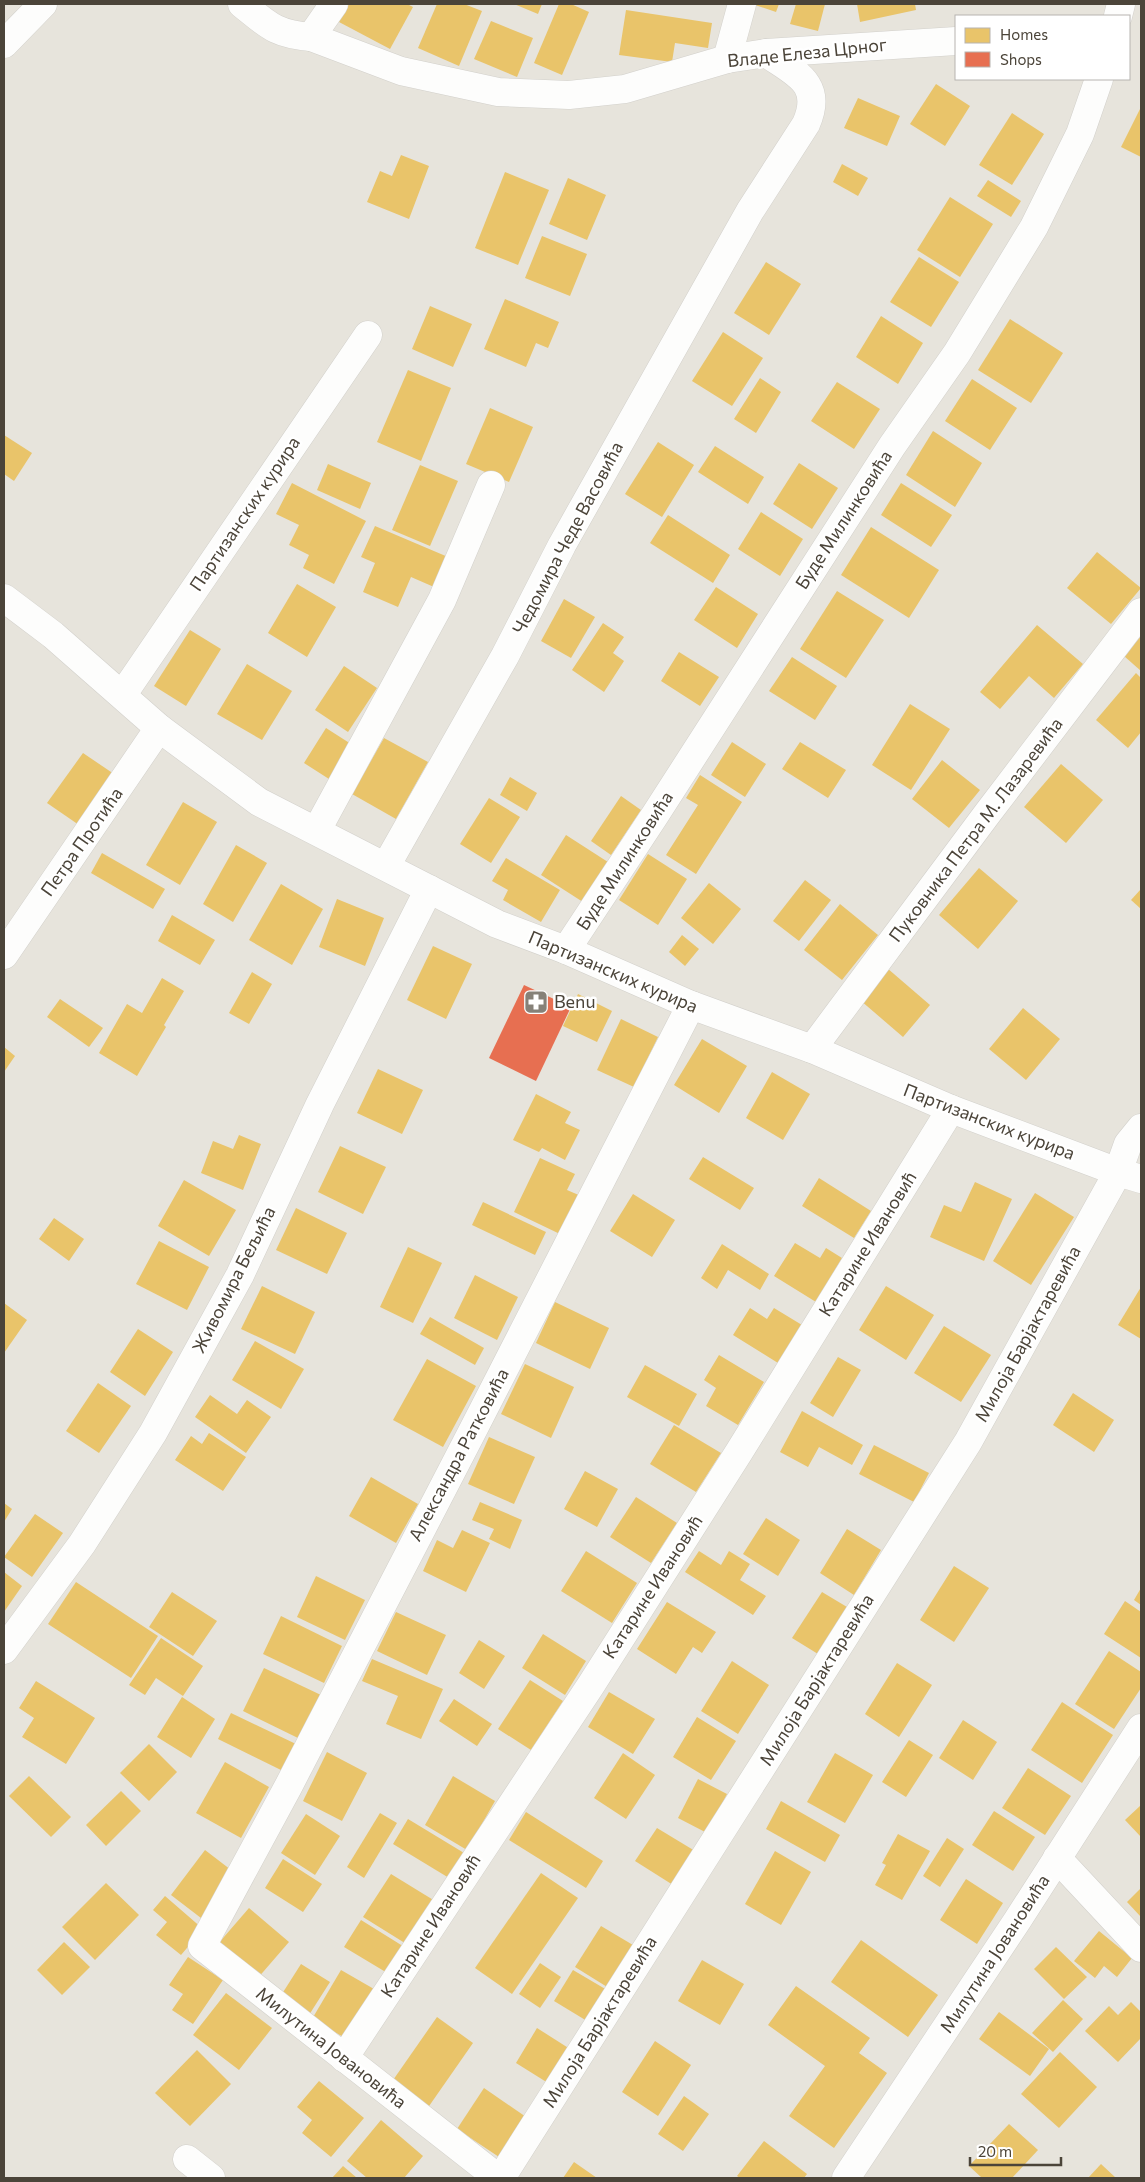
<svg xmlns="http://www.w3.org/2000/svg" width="1145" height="2182" font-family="Commissioner,sans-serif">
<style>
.residential{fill:#e7e4dc;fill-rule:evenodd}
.homes{fill:#e9c46a}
.shops{fill:#e76f51}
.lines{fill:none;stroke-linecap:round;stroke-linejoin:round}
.minor-casing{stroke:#d2d0cb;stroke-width:29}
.minor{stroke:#fdfdfc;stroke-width:28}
.labels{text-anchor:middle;stroke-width:5;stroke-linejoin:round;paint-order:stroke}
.street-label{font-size:18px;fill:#4b4439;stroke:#fff}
.poi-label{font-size:18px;fill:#4b4439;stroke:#fff;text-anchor:start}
</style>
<rect width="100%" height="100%" fill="#f4f2ee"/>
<path class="residential" d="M 4,4 L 1141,4 L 1141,2178 L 4,2178 ZM 956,16 L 1129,16 L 1129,79 L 956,79 Z"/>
<g class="homes">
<polygon points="349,4 407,4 413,7 390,49 339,22"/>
<polygon points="437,4 464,4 482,11 459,66 418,48"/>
<polygon points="514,4 542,4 538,14"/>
<polygon points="559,4 571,4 589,12 562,75 534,63"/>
<polygon points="752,4 779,4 776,12"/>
<polygon points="796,4 825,4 818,31 790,24"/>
<polygon points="857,4 915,4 916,10 860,22"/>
<polygon points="626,10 712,23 708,48 675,43 672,62 619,55"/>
<polygon points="491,21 533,38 517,77 474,59"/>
<polygon points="936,84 970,106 945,146 910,124"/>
<polygon points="858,98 900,116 887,146 844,128"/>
<polygon points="1141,107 1141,157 1121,147"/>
<polygon points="1012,113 1044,134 1012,185 979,165"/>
<polygon points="401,155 429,166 409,219 367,202 380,171 392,176"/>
<polygon points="842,164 868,178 858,196 833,182"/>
<polygon points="505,172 549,190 518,265 475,248"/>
<polygon points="568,178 606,195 587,240 549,224"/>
<polygon points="988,180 1021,201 1011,217 977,196"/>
<polygon points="950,197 993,224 960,277 917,250"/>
<polygon points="542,236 587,254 570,296 525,278"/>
<polygon points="919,257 959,282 931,327 890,302"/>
<polygon points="766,262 801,284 769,335 734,313"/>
<polygon points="505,299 559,322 548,348 536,343 526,367 484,349"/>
<polygon points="430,306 472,324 453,367 412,349"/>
<polygon points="881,316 923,343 898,384 856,357"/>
<polygon points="1010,319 1063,353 1031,403 978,370"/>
<polygon points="723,332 763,358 732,406 692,381"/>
<polygon points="408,370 451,388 421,461 377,442"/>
<polygon points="760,378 781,392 756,433 734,419"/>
<polygon points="972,379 1017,408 990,450 945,421"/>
<polygon points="837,382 880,409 854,449 811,421"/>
<polygon points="490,408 533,427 509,482 466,464"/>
<polygon points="933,431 982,463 955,507 906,475"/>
<polygon points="4,435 32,453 14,481 4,474"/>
<polygon points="658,442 694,465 662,517 625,494"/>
<polygon points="715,446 764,477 748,504 698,472"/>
<polygon points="799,463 838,488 812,529 773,504"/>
<polygon points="328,464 371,483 360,509 317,490"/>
<polygon points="420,465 458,481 430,546 392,530"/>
<polygon points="292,483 366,521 334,584 303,568 309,555 289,545 299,525 276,514"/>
<polygon points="901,483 952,515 931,547 881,515"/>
<polygon points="761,512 803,539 780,576 738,549"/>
<polygon points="668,515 730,555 713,583 650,543"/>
<polygon points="375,526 448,557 434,587 411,577 398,607 363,592 375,563 361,557"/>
<polygon points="871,527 939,570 909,618 841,575"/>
<polygon points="1097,552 1141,588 1111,624 1067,588"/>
<polygon points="297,584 336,607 307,657 268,633"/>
<polygon points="716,587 758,614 737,648 694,620"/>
<polygon points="837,591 884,620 846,678 800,649"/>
<polygon points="564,599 595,617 571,658 541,641"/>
<polygon points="603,623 624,637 613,653 624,661 604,692 572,670"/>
<polygon points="1037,625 1083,664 1054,698 1029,676 1000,709 980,692"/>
<polygon points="190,630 221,649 186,706 154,686"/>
<polygon points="1141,636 1141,671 1124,656"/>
<polygon points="679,652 719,677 700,706 661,681"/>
<polygon points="792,657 837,686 815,720 769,691"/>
<polygon points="247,664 292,691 262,740 217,714"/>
<polygon points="344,666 377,688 348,732 315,710"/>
<polygon points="1136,673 1141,678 1141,732 1128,748 1096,720"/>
<polygon points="910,704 950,729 911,790 872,765"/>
<polygon points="326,728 351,744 329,779 304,763"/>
<polygon points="384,738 428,762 396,819 352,794"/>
<polygon points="732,742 766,764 745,797 711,775"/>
<polygon points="800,742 846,770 828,798 782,769"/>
<polygon points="83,753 114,774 79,825 47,803"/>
<polygon points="942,760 980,790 949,828 912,799"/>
<polygon points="1061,764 1103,800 1066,843 1024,807"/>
<polygon points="700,775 742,802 696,874 666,855 698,805 686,798"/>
<polygon points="510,777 537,793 527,811 500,795"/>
<polygon points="621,796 641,810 611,855 591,841"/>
<polygon points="489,798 520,817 491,863 460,844"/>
<polygon points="183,802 217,822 180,885 146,865"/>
<polygon points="566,835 611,864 586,904 541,875"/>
<polygon points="236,845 267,863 233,922 203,904"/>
<polygon points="102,853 165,889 153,909 91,873"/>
<polygon points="648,854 687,879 658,925 619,900"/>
<polygon points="506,858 560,890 541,922 503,900 508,890 492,881"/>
<polygon points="979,868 1018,901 978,949 939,915"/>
<polygon points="805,880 831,900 799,941 773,921"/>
<polygon points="709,883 741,909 713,944 681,918"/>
<polygon points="281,884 323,909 292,965 249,940"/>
<polygon points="1141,889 1141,909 1131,900"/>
<polygon points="337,899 384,918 365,966 319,947"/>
<polygon points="840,904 878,935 842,980 804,950"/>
<polygon points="172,915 215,940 200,965 158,941"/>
<polygon points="682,935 699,949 685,966 669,952"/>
<polygon points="433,946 472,964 446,1019 407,1000"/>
<polygon points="887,968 930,1005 903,1037 860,1000"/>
<polygon points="252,972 272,984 249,1024 229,1013"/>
<polygon points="162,978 184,991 164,1025 166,1027 137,1076 99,1053 127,1004 142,1013"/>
<polygon points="578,994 612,1011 597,1042 563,1026"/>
<polygon points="60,999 103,1028 89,1047 47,1017"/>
<polygon points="1023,1008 1060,1039 1026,1080 989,1049"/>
<polygon points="621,1019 658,1037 634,1087 597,1070"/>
<polygon points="702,1039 747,1066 719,1113 674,1085"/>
<polygon points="4,1047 15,1056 4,1072"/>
<polygon points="378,1069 423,1090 402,1134 357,1113"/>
<polygon points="772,1072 810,1094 783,1140 746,1118"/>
<polygon points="536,1094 571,1112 565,1123 580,1130 565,1160 542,1148 539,1152 513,1140"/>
<polygon points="239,1135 261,1144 243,1190 201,1173 213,1141 233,1149"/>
<polygon points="340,1146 386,1167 363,1214 318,1192"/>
<polygon points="703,1157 754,1188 740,1210 689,1179"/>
<polygon points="540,1158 575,1174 567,1190 581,1196 562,1235 514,1212"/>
<polygon points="819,1178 871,1211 854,1238 802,1206"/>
<polygon points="184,1180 236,1210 209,1256 158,1226"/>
<polygon points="975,1182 1012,1199 984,1261 930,1237 944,1205 961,1212"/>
<polygon points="1035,1193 1074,1217 1031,1285 993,1261"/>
<polygon points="633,1194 675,1220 652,1257 610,1231"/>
<polygon points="483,1202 546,1232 535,1255 472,1225"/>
<polygon points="296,1208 347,1233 327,1274 276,1250"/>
<polygon points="54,1218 84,1239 69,1261 39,1239"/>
<polygon points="159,1241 209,1267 187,1310 136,1284"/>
<polygon points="795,1243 820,1258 826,1248 842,1258 816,1302 774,1276"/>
<polygon points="722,1244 769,1274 760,1290 728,1270 717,1289 701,1278"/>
<polygon points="408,1247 442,1263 413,1323 380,1307"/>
<polygon points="475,1275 518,1297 497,1340 454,1318"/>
<polygon points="262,1286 315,1312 295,1354 241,1329"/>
<polygon points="886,1286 934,1315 906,1360 859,1330"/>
<polygon points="1141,1287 1141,1339 1118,1325"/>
<polygon points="555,1302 609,1328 590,1369 536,1343"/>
<polygon points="4,1303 27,1320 4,1353"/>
<polygon points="750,1308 767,1319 774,1308 802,1325 778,1363 733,1335"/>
<polygon points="430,1317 484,1348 475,1365 420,1334"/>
<polygon points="944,1326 991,1355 961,1402 914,1373"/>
<polygon points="138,1329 173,1352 145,1396 110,1372"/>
<polygon points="255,1341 304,1369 281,1409 232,1380"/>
<polygon points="719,1355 764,1382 738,1425 706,1406 716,1388 704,1380"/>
<polygon points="838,1357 861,1370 833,1417 810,1403"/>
<polygon points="427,1359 476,1386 443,1447 393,1420"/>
<polygon points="525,1364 574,1387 551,1438 501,1414"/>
<polygon points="645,1365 697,1394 679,1426 627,1397"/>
<polygon points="98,1383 131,1406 99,1453 66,1431"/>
<polygon points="1073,1393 1114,1420 1094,1452 1053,1425"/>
<polygon points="210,1395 237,1414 247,1400 271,1417 246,1453 195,1417"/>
<polygon points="802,1411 863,1445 852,1465 819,1447 808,1467 780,1452"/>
<polygon points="674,1425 721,1453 696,1492 650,1464"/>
<polygon points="209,1433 246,1457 223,1491 175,1460 191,1436 202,1444"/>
<polygon points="489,1437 535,1457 514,1504 468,1484"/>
<polygon points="874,1445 929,1473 914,1502 859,1474"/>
<polygon points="585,1471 618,1489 597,1527 564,1509"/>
<polygon points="371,1477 418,1504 396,1543 349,1516"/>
<polygon points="636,1497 677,1523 651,1563 610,1537"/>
<polygon points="480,1502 522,1520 510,1549 489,1539 494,1529 472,1520"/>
<polygon points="4,1503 12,1509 4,1522"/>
<polygon points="35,1514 63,1533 32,1577 4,1557"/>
<polygon points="766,1518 800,1540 778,1576 743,1554"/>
<polygon points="847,1529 881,1550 854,1595 820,1573"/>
<polygon points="462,1530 490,1543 466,1592 423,1571 437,1540 453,1548"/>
<polygon points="586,1551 637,1583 612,1623 561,1591"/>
<polygon points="699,1551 721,1565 729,1551 750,1564 740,1580 766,1596 753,1615 685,1572"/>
<polygon points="954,1566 989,1588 954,1642 920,1620"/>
<polygon points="4,1572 22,1586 4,1612"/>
<polygon points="316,1576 365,1600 345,1640 297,1617"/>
<polygon points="76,1582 158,1636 131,1678 48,1624"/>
<polygon points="1141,1588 1141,1605 1134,1600"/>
<polygon points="172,1592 217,1621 193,1656 149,1627"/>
<polygon points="822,1592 847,1607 818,1654 792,1638"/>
<polygon points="1125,1601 1141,1612 1141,1658 1104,1634"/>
<polygon points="667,1602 716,1632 702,1653 693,1647 676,1674 637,1649"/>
<polygon points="396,1612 446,1635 427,1675 377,1651"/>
<polygon points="281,1616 342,1646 324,1683 263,1654"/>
<polygon points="543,1634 586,1661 565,1695 522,1668"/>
<polygon points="161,1638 203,1666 183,1696 156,1678 145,1695 129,1685"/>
<polygon points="479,1640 505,1656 484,1689 459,1673"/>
<polygon points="1109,1651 1141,1672 1141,1688 1114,1729 1075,1704"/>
<polygon points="372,1659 443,1689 421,1739 386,1724 398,1696 362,1681"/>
<polygon points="732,1661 769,1685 738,1734 701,1711"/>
<polygon points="897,1663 932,1685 899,1737 865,1714"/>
<polygon points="264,1668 321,1695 300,1739 243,1711"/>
<polygon points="530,1680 563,1701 531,1750 498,1729"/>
<polygon points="36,1681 95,1718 66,1764 22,1737 34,1718 19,1708"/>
<polygon points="609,1692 655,1719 633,1754 588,1727"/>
<polygon points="182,1697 215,1719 191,1758 157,1737"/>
<polygon points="454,1699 492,1724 477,1746 439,1721"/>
<polygon points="1062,1702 1113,1735 1082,1783 1031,1750"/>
<polygon points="231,1713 296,1744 283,1771 218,1739"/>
<polygon points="697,1717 736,1741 711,1780 673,1757"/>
<polygon points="963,1720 997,1742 973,1780 939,1758"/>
<polygon points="909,1740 933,1755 906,1797 882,1782"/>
<polygon points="149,1744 177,1772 149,1801 120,1773"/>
<polygon points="327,1752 367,1773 342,1821 303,1801"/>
<polygon points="623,1753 655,1775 626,1819 594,1798"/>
<polygon points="835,1753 873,1775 845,1823 807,1802"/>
<polygon points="225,1762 269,1787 241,1838 196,1813"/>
<polygon points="1028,1768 1071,1796 1045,1835 1002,1808"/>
<polygon points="29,1776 71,1817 51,1837 9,1796"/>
<polygon points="453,1776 495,1801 467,1850 425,1825"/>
<polygon points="698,1779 727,1794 707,1833 678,1818"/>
<polygon points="121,1791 141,1811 106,1846 86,1825"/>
<polygon points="781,1801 840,1835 825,1862 766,1829"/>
<polygon points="1141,1805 1141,1837 1125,1820"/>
<polygon points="994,1811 1035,1837 1013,1871 972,1845"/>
<polygon points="526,1812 603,1861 586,1888 509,1840"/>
<polygon points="380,1813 397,1823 364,1878 347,1867"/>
<polygon points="306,1814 340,1836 315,1875 281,1853"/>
<polygon points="408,1819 469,1856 454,1881 393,1844"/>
<polygon points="657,1828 695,1851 673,1885 635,1861"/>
<polygon points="898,1834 930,1851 902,1900 875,1885 886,1865 882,1863"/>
<polygon points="947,1838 964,1849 940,1887 923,1876"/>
<polygon points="205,1850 235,1873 201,1918 171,1895"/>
<polygon points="775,1851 811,1872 781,1925 745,1904"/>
<polygon points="283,1859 322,1884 303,1912 265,1888"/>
<polygon points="541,1873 578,1898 512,1994 475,1968"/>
<polygon points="391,1874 435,1901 408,1945 363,1917"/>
<polygon points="966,1879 1003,1903 977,1944 940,1920"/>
<polygon points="106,1883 139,1915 95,1960 62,1927"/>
<polygon points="1141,1888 1141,1917 1127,1902"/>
<polygon points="165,1896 203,1929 181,1955 156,1935 167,1922 153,1910"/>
<polygon points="249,1908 289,1942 257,1979 217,1945"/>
<polygon points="361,1920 406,1948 389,1974 344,1947"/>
<polygon points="601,1926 638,1948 612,1990 575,1967"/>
<polygon points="1099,1931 1132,1958 1117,1977 1104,1966 1095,1978 1074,1961"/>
<polygon points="861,1940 938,1995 908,2037 831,1982"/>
<polygon points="64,1942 90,1967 62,1995 37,1970"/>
<polygon points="1056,1947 1087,1977 1064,1999 1034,1969"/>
<polygon points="188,1957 223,1980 193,2024 172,2010 183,1994 169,1985"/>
<polygon points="702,1960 744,1984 720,2025 678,2001"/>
<polygon points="540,1963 561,1977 540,2008 519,1994"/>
<polygon points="301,1964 330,1982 309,2015 280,1997"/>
<polygon points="341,1970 374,1989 345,2038 312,2019"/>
<polygon points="573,1970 607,1990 587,2021 554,2001"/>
<polygon points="796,1986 870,2038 859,2053 887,2073 834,2148 789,2116 825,2066 768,2025"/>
<polygon points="226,1993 272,2028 239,2070 193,2035"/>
<polygon points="1063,2000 1083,2019 1053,2052 1032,2033"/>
<polygon points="1131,2002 1141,2012 1141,2038 1118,2062 1085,2031 1109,2006 1118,2015"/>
<polygon points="999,2012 1049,2049 1030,2076 979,2039"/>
<polygon points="437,2017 473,2043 427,2109 391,2083"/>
<polygon points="537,2028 570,2049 548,2083 516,2063"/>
<polygon points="655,2041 691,2065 658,2116 622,2092"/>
<polygon points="197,2050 231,2084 190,2126 155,2093"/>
<polygon points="1060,2052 1097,2087 1059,2128 1021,2094"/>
<polygon points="319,2081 364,2118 331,2157 302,2133 312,2120 297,2107"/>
<polygon points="484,2088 529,2119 502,2159 457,2129"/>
<polygon points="684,2096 709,2114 683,2151 658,2134"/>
<polygon points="381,2120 423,2156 404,2178 367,2178 347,2161"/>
<polygon points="1009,2124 1038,2150 1012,2178 982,2178 969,2166"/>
<polygon points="764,2141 807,2174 804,2178 740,2178 737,2176"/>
<polygon points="574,2162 597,2178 563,2178"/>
<polygon points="1101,2164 1116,2178 1088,2178"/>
<polygon points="343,2166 357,2178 332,2178"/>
</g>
<polygon class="shops" points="524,985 571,1007 536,1081 489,1058"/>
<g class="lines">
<g class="minor-casing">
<g id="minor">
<path d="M 242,4 C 268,25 275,34 311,37 L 334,4"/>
<polyline points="1118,16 1121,4"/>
<polyline points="311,37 401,71 498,92 569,95 625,89 727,59 766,53 956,41"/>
<polyline points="4,44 43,4"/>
<polyline points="727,59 742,4"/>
<polyline points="4,598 53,635 159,728 259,802 497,924 566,950 691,1005 812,1049 951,1109 1118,1172 1141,1179"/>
<polyline points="123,694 368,335"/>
<polyline points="317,830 442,600 491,485"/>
<path d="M 386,866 L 505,656 L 562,545 L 750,211 L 806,124 C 824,83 795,73 766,53"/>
<polyline points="566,950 655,815 892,446 957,353 1034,227 1080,134 1099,79"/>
<polyline points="4,955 159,728"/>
<polyline points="812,1049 987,814 1141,612"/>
<polyline points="4,1650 82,1544 153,1433 240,1275 320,1104 429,889"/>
<polyline points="1057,1858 1141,1948"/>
<polyline points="344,2058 591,1685 739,1452 951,1109"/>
<polyline points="187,2159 211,2178"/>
<polyline points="498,2178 202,1946 288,1787 473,1430 691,1005"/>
<polyline points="501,2178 968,1442 1118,1172 1128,1144 1141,1128"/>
<polyline points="846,2178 1017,1921 1141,1728"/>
</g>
</g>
<use href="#minor" class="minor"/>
</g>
<defs>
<g id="pharmacy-square" transform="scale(1.25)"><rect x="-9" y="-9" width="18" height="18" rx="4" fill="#868178" stroke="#fff"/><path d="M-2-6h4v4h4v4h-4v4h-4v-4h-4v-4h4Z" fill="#fff"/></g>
</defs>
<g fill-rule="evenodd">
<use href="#pharmacy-square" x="536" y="1002"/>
</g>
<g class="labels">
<g class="street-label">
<text transform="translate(807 53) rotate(-6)" y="6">Владе Елеза Црног</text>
<text transform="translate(245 514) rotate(-56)" y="6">Партизанских курира</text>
<text transform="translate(844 520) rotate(-57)" y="6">Буде Милинковића</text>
<text transform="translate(568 538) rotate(-62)" y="6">Чедомира Чеде Васовића</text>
<text transform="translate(976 830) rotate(-53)" y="6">Пуковника Петра М. Лазаревића</text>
<text transform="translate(82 842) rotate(-55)" y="6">Петра Протића</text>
<text transform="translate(625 861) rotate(-57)" y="6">Буде Милинковића</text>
<text transform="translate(613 972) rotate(23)" y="6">Партизанских курира</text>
<text transform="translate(989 1122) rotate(21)" y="6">Партизанских курира</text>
<text transform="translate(868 1244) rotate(-58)" y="6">Катарине Ивановић</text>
<text transform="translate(234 1280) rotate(-63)" y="6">Живомира Бељића</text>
<text transform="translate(1028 1334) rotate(-61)" y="6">Милоја Барјактаревића</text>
<text transform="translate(459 1455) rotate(-62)" y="6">Александра Ратковића</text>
<text transform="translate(653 1587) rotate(-57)" y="6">Катарине Ивановић</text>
<text transform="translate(817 1680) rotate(-58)" y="6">Милоја Барјактаревића</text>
<text transform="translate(431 1926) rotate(-57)" y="6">Катарине Ивановић</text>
<text transform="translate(995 1954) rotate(-57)" y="6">Милутина Јовановића</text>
<text transform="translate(600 2022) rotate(-58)" y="6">Милоја Барјактаревића</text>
<text transform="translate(331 2048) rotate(38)" y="6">Милутина Јовановића</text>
</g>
<g class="poi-label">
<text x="554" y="1008">Benu</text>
</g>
</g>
<rect width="1145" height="2182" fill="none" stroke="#4b4439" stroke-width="10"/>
<rect x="955" y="15" width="175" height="65" fill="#ffffff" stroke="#b7b4b0"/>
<rect x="965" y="28" width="25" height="15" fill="#e9c46a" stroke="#b7b4b0"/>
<text x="1000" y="40" font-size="15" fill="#4b4439">Homes</text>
<rect x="965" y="52" width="25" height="15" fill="#e76f51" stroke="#b7b4b0"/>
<text x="1000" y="65" font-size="15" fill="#4b4439">Shops</text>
<path d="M970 2157v8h91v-8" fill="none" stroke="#4b4439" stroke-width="2.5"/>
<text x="978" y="2157" font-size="15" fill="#4b4439" stroke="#ffffff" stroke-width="4" paint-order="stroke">20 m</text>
</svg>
